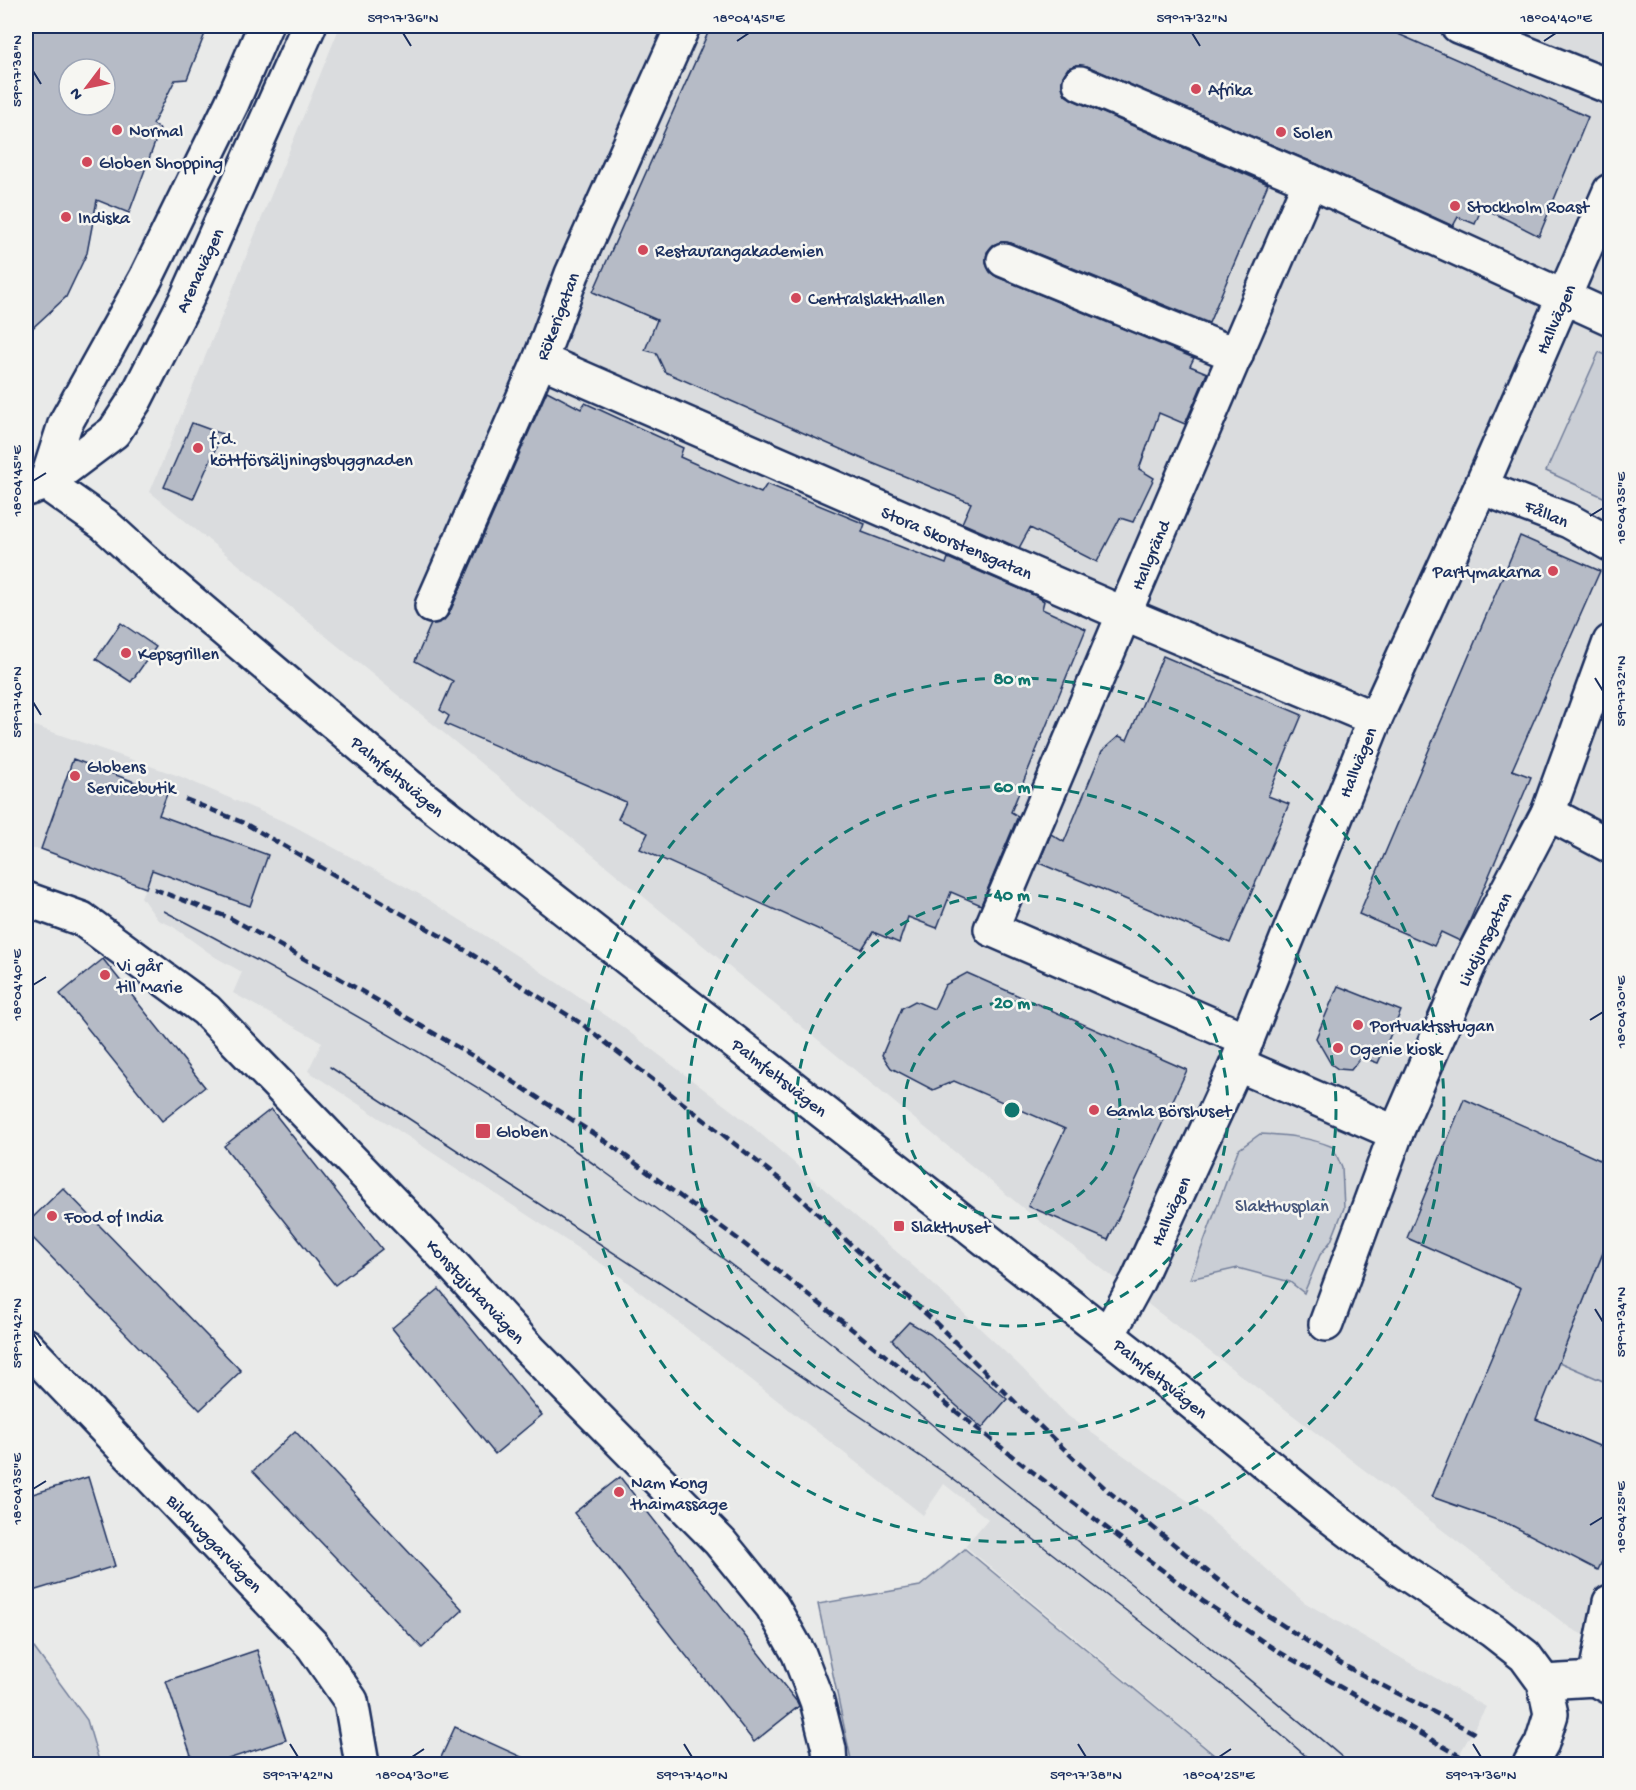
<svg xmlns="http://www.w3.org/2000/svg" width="1636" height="1790" font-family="'Gochi Hand',sans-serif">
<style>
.built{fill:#dadcde}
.green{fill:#caced5;stroke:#727e9a;stroke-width:1.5}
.building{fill:#b6bbc6;stroke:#1b2f5e;stroke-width:1.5;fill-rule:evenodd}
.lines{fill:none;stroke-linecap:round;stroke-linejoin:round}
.street-casing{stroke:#1b2f5e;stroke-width:38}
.secondary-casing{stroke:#1b2f5e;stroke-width:38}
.street{stroke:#f6f6f2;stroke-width:33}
.secondary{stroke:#f6f6f2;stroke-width:33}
.tram{stroke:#1b2f5e;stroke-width:1.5}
.rail{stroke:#1b2f5e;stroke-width:4.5;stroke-dasharray:9 4.5;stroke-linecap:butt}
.ticks{fill:none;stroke:#1b2f5e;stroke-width:2}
.ring{fill:none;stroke:#0f766e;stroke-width:3;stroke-dasharray:10 8}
.poi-dot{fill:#d1495b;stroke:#f6f6f2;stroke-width:2}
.labels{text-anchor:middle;stroke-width:5;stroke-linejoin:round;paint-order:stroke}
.poi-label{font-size:18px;fill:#1b2f5e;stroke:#f6f6f2;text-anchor:start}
.street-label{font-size:18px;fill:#1b2f5e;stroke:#f6f6f2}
.park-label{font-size:18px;fill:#47577c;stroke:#f6f6f2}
.centre{fill:#0f766e;stroke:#f6f6f2;stroke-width:3}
.ring-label{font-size:18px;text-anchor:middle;font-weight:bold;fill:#0f766e;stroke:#f6f6f2;stroke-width:5;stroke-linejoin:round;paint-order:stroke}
.neatline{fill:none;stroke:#1b2f5e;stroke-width:2}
.ticks-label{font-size:15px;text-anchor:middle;fill:#1b2f5e}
</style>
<rect width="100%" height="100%" fill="#e9eae9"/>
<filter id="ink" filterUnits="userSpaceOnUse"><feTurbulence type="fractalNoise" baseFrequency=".0167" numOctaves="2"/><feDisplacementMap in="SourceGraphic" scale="12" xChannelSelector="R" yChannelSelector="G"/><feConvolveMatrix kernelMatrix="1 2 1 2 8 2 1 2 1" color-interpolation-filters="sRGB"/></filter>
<g filter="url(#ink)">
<g class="built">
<polygon points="340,26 1610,26 1610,1649 1570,1628 1028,1212 150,492"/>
<polygon points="26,723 179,776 292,825 419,894 522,959 620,1025 748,1123 921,1273 1020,1366 1068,1416 1195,1506 1304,1602 1486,1707 1454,1764 1227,1764 965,1546 988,1519 944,1484 923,1515 617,1274 308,1071 322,1042 233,993 242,972 215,957 172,926 158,920 141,897 150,877 41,849 26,849"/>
</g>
<g class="green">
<polygon points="1599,352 1610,357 1610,500 1546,471"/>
<path d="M 1260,1134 C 1286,1135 1309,1137 1333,1147 L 1342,1168 L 1344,1208 L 1331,1241 L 1320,1255 L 1304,1293 L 1290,1282 L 1238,1268 L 1190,1279 L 1238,1150 Z"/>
<polygon points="1609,1236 1610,1236 1610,1384 1559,1362"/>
<polygon points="965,1549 1225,1764 852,1764 818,1604 920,1586"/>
<polygon points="26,1637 87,1720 100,1764 26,1764"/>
</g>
<g class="building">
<path d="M 26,26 L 208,26 L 187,79 L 175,80 L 153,124 L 160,129 L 129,213 L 97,200 L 87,253 L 66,297 L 26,334 ZM 69,69 L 105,69 L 105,105 L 69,105 Z"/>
<polygon points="711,26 1380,26 1588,117 1539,236 1482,207 1475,224 1458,217 1453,226 1317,164 1087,66 1077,65 1068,68 1063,76 1062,86 1065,95 1073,100 1268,184 1209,323 1011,243 1001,242 993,245 987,252 986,263 990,272 997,277 1194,358 1190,366 1207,373 1185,424 1159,413 1139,469 1154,478 1133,522 1120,518 1097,562 1030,528 1019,548 962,523 971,503 872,463 665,372 656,353 645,350 657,320 593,292"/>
<polygon points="547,391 581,409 585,403 683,448 680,457 761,493 767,484 865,524 862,532 946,564 948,558 1036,596 1044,601 1042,609 1086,629 1011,812 1018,816 981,905 951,892 937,928 908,917 899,943 873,932 862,949 640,849 648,833 618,819 626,802 445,724 449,716 440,710 453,681 415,661 431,624 443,621 449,614"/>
<polygon points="192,423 222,434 193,499 164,487"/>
<polygon points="1520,536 1600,571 1512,770 1531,777 1468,925 1460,941 1441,932 1434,946 1359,914"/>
<polygon points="121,623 156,647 131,682 96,659"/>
<polygon points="1163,656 1302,715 1268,796 1289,804 1230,943 1039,863 1051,834 1064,842 1102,751 1119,736 1127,740"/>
<polygon points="73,759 167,794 159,815 268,855 250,906 152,870 146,888 41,849"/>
<polygon points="103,959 205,1087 162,1121 60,994"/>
<polygon points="967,973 1187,1070 1108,1240 1028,1206 1065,1129 954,1081 933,1090 891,1068 882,1055 902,1008 915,1001 934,1009 945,985"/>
<polygon points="1338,986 1401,1011 1378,1063 1361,1057 1351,1070 1338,1069 1331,1064 1316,1038"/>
<polygon points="1464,1099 1611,1165 1611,1233 1536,1419 1611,1451 1611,1542 1598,1570 1511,1525 1432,1497 1521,1288 1407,1238"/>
<polygon points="271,1109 382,1249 335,1285 224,1146"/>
<polygon points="63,1188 241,1371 200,1410 26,1231 26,1224"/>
<polygon points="439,1289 542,1415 495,1454 392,1328"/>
<polygon points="909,1322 930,1334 1007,1399 982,1428 942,1393 892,1340"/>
<polygon points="295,1431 463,1610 422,1648 253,1471"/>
<polygon points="88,1477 115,1566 26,1593 26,1496"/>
<polygon points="620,1477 797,1702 799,1706 754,1742 574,1513"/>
<polygon points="257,1650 286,1740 213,1764 194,1764 166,1681"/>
<polygon points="455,1727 537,1764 438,1764"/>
</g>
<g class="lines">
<g class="street-casing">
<g id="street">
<polyline points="1458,26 1610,87"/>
<polyline points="1080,83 1310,181 1610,318"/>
<polyline points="1004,260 1236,355"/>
<polyline points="540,360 1124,614 1375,719"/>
<polyline points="1481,487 1569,521 1610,544"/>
<polyline points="432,606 540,360 572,274 683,26"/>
<polyline points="1548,813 1610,846"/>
<polyline points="26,899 82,919 206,1010 449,1261 530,1350 720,1542 772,1606 799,1654 817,1701 829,1749 830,1764"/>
<polyline points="1247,1040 991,929 1124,614 1310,181"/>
<polyline points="1237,1064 1396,1133 1326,1324"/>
<polyline points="1396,1133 1472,958 1548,813 1610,642"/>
<polyline points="1108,1335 1138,1280 1237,1064 1375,719 1481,487 1610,191"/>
<polyline points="26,1346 313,1646 351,1701 362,1764"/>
<polyline points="1595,1679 1610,1602"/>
</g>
</g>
<g class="secondary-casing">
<g id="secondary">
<polyline points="46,483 104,524 162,577 417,793 1165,1380 1322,1510 1401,1570 1493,1631 1525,1656 1544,1682 1551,1714 1542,1743 1530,1764"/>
<polyline points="46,483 65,424 146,278 232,103 265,26"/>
<polyline points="27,489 46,483 114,432 135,400 187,298 309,26"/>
<polyline points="1544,1682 1595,1679 1610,1687"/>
</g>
</g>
<use href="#street" class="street"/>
<use href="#secondary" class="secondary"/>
<g class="tram">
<path d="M 164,911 C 294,979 423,1051 546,1131 C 573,1148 599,1168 624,1186 C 739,1267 847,1355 956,1444 C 1088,1550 1221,1654 1350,1764"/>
<polyline points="330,1067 733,1331 942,1471 1040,1544 1230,1691 1315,1764"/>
</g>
<g class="rail">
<polyline points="185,799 244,823 465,950 582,1024 782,1181 936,1323 1018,1405 1108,1491 1238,1596 1345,1666 1476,1734"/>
<polyline points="154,889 230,918 339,978 478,1059 608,1143 738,1239 1021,1463 1203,1601 1276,1650 1460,1756"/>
</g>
</g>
</g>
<path class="ticks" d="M 403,33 L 411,46M 1192,33 L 1200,46M 737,41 L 749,33M 1544,41 L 1556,33M 33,71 L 41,84M 33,481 L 46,473M 1590,516 L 1603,508M 1595,678 L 1603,691M 33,702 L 41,715M 33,985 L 46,977M 1590,1020 L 1603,1012M 1595,1309 L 1603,1322M 33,1333 L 41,1346M 33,1489 L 46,1481M 1590,1525 L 1603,1517M 290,1744 L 298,1757M 684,1744 L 692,1757M 1078,1744 L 1086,1757M 1473,1744 L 1481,1757M 412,1757 L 424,1749M 1219,1757 L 1231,1749"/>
<g class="ring">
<circle cx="1012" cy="1110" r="108"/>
<circle cx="1012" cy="1110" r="216"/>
<circle cx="1012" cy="1110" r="324"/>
<circle cx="1012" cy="1110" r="432"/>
</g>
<g class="poi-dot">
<circle cx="1196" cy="89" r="6"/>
<circle cx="117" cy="130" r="6"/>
<circle cx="1281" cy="132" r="6"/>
<circle cx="87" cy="162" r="6"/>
<circle cx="1455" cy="206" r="6"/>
<circle cx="66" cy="217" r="6"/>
<circle cx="643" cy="250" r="6"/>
<circle cx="796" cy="298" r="6"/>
<circle cx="198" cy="448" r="6"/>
<circle cx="1553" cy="571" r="6"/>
<circle cx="126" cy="653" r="6"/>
<circle cx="75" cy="776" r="6"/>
<circle cx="105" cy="975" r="6"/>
<circle cx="1358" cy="1025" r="6"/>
<circle cx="1338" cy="1048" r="6"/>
<circle cx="1094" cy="1110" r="6"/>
<rect x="475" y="1123" width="16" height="16" rx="3"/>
<circle cx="52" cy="1216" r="6"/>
<rect x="893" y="1220" width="12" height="12" rx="3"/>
<circle cx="619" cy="1492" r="6"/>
</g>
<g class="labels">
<g class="poi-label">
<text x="1208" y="95">Afrika</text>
<text x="129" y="136">Normal</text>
<text x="1293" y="138">Solen</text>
<text x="99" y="168">Globen Shopping</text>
<text x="1467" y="212">Stockholm Roast</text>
<text x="78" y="223">Indiska</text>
<text x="655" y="256">Restaurangakademien</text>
<text x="808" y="304">Centralslakthallen</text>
<text x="210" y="444">f.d.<tspan x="210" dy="21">köttförsäljningsbyggnaden</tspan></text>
<text x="1541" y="577" text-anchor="end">Partymakarna</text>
<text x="138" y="659">Kepsgrillen</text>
<text x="87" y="772">Globens<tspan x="87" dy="21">Servicebutik</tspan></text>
<text x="117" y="971">Vi går<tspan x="117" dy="21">till Marie</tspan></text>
<text x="1370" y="1031">Portvaktsstugan</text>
<text x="1350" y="1054">Ogenie kiosk</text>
<text x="1106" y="1116">Gamla Börshuset</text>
<text x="496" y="1137">Globen</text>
<text x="64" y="1222">Food of India</text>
<text x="911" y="1232">Slakthuset</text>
<text x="631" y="1488">Nam Kong<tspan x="631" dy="21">thaimassage</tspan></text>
</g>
<g class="street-label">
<text transform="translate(199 270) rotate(-65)" y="6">Arenavägen</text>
<text transform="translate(557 316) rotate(-69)" y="6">Rökerigatan</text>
<text transform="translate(1555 319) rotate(-66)" y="6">Hallvägen</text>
<text transform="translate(1547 513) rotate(23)" y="6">Fållan</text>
<text transform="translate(957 542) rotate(23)" y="6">Stora Skorstensgatan</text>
<text transform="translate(1150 555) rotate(-67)" y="6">Hallgränd</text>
<text transform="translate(1357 762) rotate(-68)" y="6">Hallvägen</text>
<text transform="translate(398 776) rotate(40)" y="6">Palmfeltsvägen</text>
<text transform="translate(1484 939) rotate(-64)" y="6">Livdjursgatan</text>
<text transform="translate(780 1077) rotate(38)" y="6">Palmfeltsvägen</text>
<text transform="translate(1170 1211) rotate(-66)" y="6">Hallvägen</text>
<text transform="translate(476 1291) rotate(47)" y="6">Konstgjutarvägen</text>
<text transform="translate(1161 1378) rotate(39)" y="6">Palmfeltsvägen</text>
<text transform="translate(215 1543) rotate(46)" y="6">Bildhuggarvägen</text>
</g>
<g class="park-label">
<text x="1282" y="1211">Slakthusplan</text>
</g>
</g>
<circle cx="1012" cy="1110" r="9" class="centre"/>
<g class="ring-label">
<text x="1012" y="684">80 m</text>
<text x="1012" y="792">60 m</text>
<text x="1012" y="900">40 m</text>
<text x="1012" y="1008">20 m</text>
</g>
<rect width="1636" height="1790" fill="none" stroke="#f6f6f2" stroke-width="66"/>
<g transform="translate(87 87) rotate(238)"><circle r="28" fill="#f6f6f2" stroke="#9ea6b7" stroke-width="1.5"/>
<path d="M0-4.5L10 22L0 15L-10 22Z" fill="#d1495b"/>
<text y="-9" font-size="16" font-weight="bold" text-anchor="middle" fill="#1b2f5e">N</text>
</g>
<rect x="33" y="33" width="1570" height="1724" class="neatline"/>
<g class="ticks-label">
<text x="403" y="22">59°17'36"N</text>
<text x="749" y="22">18°04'45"E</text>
<text x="1192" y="22">59°17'32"N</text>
<text x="1556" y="22">18°04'40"E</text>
<text transform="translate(16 71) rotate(-90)" y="5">59°17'38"N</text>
<text transform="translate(16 481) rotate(-90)" y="5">18°04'45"E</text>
<text transform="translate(1620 508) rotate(-90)" y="5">18°04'35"E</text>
<text transform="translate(1620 691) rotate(-90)" y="5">59°17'32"N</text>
<text transform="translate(16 702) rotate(-90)" y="5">59°17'40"N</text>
<text transform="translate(16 985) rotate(-90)" y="5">18°04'40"E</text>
<text transform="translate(1620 1012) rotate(-90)" y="5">18°04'30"E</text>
<text transform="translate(1620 1322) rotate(-90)" y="5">59°17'34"N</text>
<text transform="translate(16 1333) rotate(-90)" y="5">59°17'42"N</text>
<text transform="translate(16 1489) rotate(-90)" y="5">18°04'35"E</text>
<text transform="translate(1620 1517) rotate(-90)" y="5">18°04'25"E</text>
<text x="298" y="1779">59°17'42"N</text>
<text x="412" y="1779">18°04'30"E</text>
<text x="692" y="1779">59°17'40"N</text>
<text x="1086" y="1779">59°17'38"N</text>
<text x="1219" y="1779">18°04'25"E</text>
<text x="1481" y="1779">59°17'36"N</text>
</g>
</svg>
